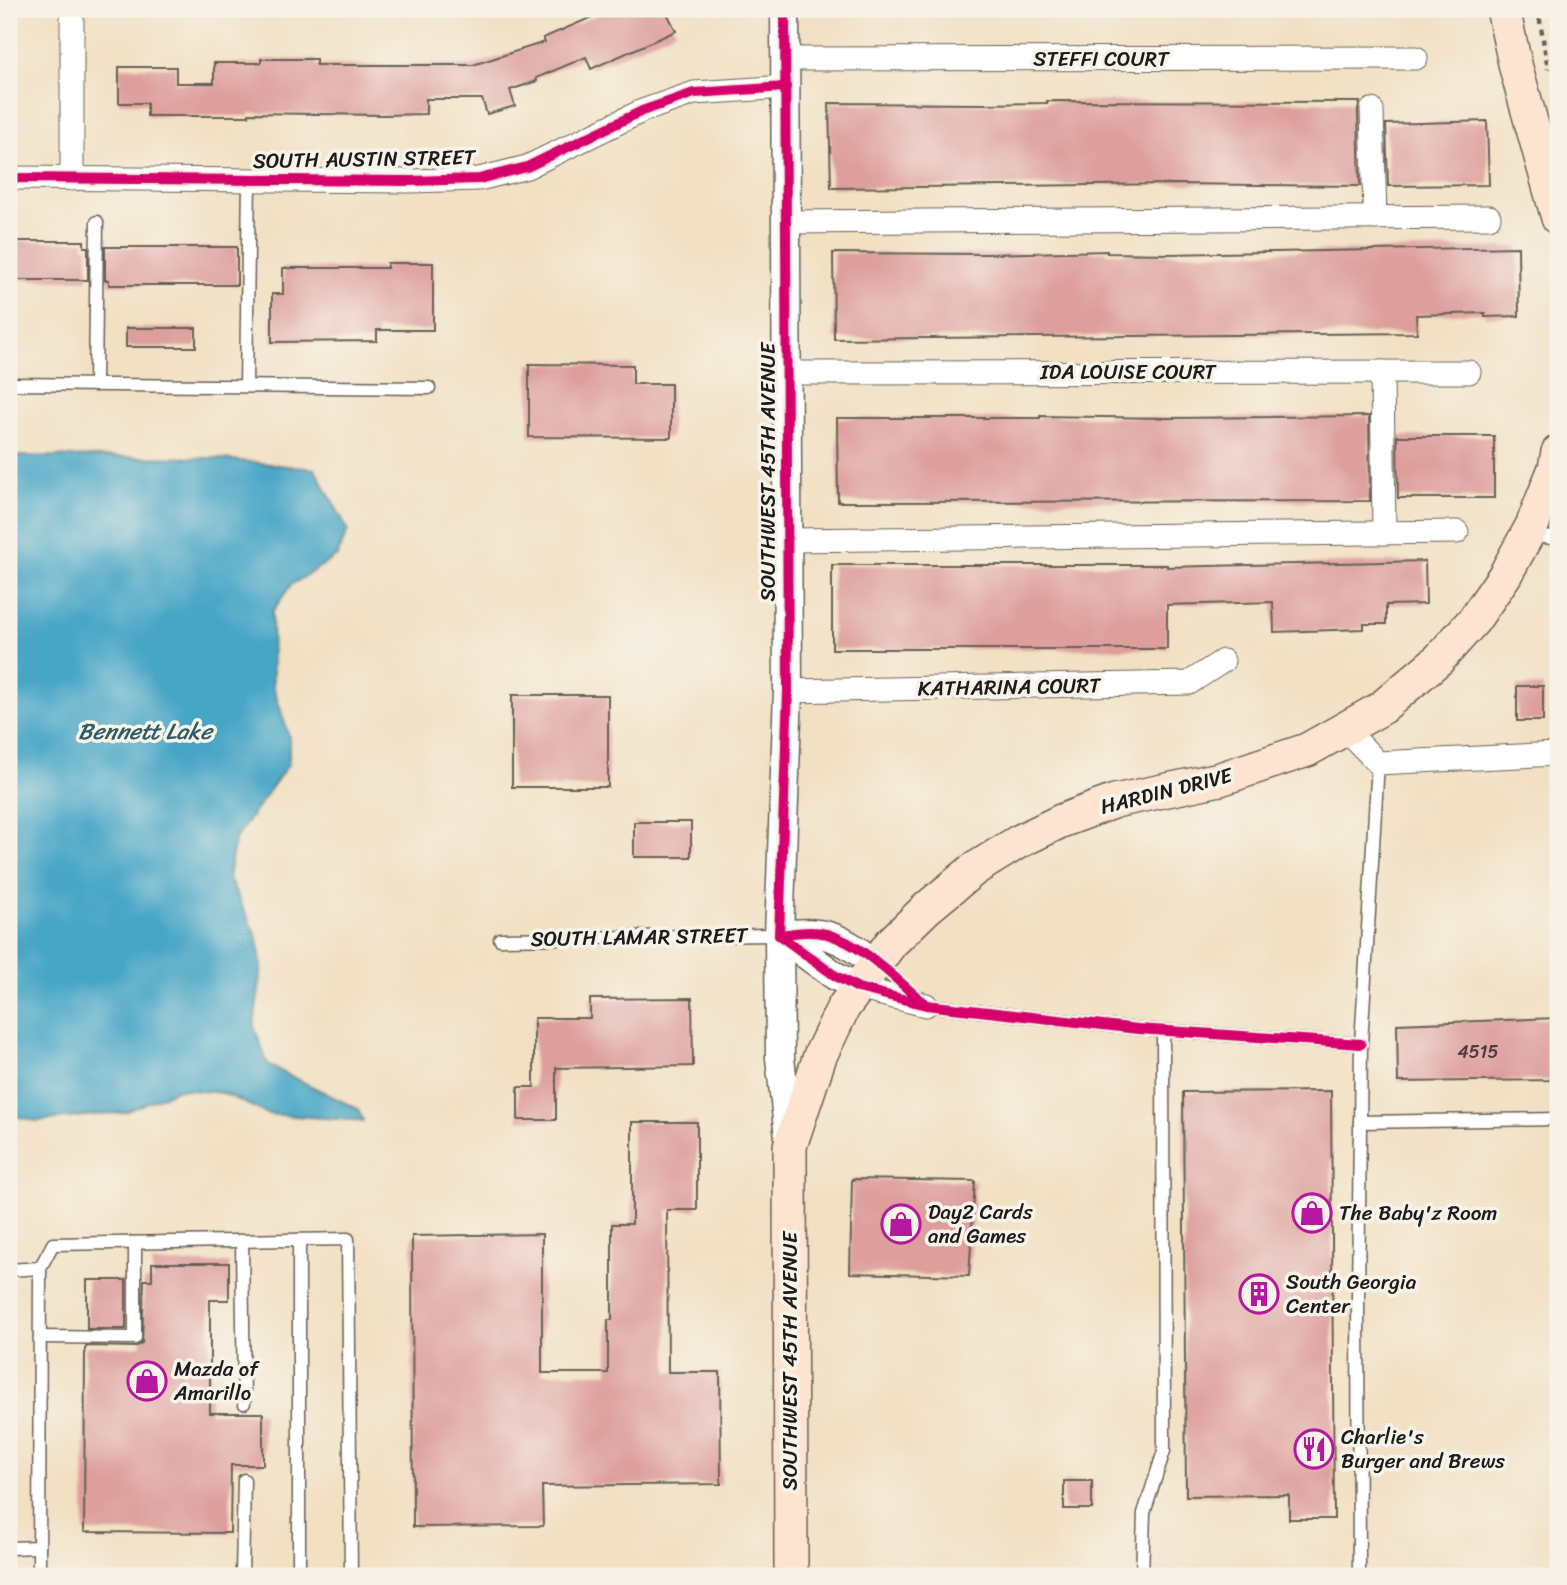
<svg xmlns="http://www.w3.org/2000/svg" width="1567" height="1585" font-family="Sriracha,sans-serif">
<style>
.water{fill:#47a6c6;stroke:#326171;stroke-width:2}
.building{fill:#dd9e9c}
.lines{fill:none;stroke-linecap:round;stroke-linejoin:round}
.service-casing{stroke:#676156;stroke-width:15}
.minor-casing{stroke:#676156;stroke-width:25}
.tertiary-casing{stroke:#676156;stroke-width:31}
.secondary-casing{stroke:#676156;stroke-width:36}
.path{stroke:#676156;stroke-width:4.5;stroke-dasharray:5 5;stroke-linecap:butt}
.service{stroke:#fff;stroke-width:12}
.minor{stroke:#fff;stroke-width:23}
.tertiary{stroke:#fff;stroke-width:28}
.secondary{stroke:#fde4d1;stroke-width:33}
.cycleway-casing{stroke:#f7f3e8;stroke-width:15}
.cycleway{stroke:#d6006c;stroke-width:10}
.labels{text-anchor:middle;stroke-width:7;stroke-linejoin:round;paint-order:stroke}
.number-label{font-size:18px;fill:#4c3c3c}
.street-label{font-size:21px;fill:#1c1c1c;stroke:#f7f3e8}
.poi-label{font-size:21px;fill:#1c1c1c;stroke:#f7f3e8;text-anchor:start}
.water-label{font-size:23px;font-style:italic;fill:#2f5a68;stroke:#f7f3e8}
</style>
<rect width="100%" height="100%" fill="#f7f3e8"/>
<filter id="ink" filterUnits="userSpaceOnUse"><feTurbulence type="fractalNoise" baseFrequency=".0143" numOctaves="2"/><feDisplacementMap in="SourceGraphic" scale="14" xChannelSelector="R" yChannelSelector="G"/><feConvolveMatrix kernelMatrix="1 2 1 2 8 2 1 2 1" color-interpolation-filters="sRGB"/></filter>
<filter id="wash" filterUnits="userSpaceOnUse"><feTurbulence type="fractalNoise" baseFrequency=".00686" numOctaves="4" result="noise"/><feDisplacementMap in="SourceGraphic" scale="28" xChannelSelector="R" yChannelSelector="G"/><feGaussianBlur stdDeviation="1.57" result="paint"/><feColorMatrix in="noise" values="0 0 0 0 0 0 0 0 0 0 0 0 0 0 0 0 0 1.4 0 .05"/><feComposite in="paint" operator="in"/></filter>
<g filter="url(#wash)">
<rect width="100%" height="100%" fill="#f2e0c3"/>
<polygon class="water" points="9,456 213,458 315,469 348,530 337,556 291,585 272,612 273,685 289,737 289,763 235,839 228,877 257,937 262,967 254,1026 268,1065 358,1109 363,1121 268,1114 223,1093 178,1089 126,1112 37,1121 9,1115"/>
<g id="blocks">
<g class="building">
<polygon points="611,9 665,9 676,31 591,69 586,57 536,78 537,81 510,90 515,106 487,114 482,99 426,99 426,114 384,115 249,113 249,116 147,116 147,103 119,103 119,67 176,67 176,83 214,83 214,63 261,63 261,59 316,59 316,65 473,65 545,42 543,38"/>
<polygon points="1047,101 1360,102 1358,110 1360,186 1176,184 831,188 829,103 983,104 1047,103"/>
<polygon points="1487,121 1489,185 1388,186 1386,124"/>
<polygon points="9,241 84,241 84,247 88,247 88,280 9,280"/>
<polygon points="105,247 237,247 237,285 109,285 109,280 105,280"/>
<polygon points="1518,247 1519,316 1485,317 1485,313 1416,315 1417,333 834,339 833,253 987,254 1107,251 1107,253 1169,254"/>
<polygon points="387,263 433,263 433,330 377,330 377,341 272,342 272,294 283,294 283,268 387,268"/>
<rect x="126" y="328" width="70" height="19"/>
<polygon points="529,364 633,365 633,384 671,384 671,438 529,437"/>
<polygon points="1040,416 1167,418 1369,416 1370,501 838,502 837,418 1040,418"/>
<polygon points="1397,436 1494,436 1494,498 1398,498"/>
<polygon points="1425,561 1426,604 1386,605 1386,624 1364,624 1364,629 1274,632 1273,602 1167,605 1167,649 832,649 832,565 1167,565 1167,567"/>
<rect x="1517" y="686" width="26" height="35"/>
<rect x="512" y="695" width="96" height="92"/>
<rect x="634" y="822" width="57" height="35"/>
<polygon points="692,998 693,1066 556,1068 556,1120 518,1120 518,1087 534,1087 534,1018 590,1018 590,999"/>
<polygon points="1558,1018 1558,1080 1398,1082 1397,1024"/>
<polygon points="1331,1091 1334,1519 1289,1519 1289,1495 1186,1496 1183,1092"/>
<polygon points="632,1122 697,1122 697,1210 667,1210 668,1372 720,1372 721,1484 542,1486 543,1526 413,1527 412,1236 542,1234 542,1373 608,1373 608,1320 612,1320 612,1224 632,1224"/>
<polygon points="852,1179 975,1181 969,1276 850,1273"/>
<polygon points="152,1263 229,1263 229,1300 210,1300 210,1413 263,1413 263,1465 231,1465 230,1533 84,1532 85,1349 87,1346 135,1347 142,1343 144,1280 152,1280"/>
<rect x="87" y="1280" width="39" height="49"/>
<rect x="1064" y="1481" width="28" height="28"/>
</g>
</g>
</g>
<g filter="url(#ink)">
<use href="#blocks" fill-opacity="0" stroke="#676156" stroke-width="2"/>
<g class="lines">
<g class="service-casing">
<g id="service">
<polyline points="9,384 429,388"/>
<polyline points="95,385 97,222"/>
<polyline points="246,386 249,180"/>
<polyline points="1531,535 1558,539"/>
<polyline points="500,939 779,935"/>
<polyline points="877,964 926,1005 1138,1029 1361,1044"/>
<polyline points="1360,1122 1558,1119"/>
<polyline points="299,1240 299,1576"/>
<polyline points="242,1241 244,1403"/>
<polyline points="9,1270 40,1268"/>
<polyline points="40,1337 135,1338 135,1243"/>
<polyline points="9,1548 39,1547"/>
<polyline points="48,1576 39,1576 40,1268 53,1244 348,1239 351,1576"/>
<polyline points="242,1576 244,1480"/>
<polyline points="1142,1576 1144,1513 1164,1451 1163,1031"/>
<polyline points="1359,1576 1358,1295 1361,1044 1378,763"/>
</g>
</g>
<g class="minor-casing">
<g id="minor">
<polyline points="72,9 72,179"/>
<polyline points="786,59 1416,58"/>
<polyline points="1372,110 1375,218"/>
<polyline points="9,178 410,181 479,179 527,167 642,111 694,93 786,87"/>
<polyline points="786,222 1489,217"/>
<polyline points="1382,372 1384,533"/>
<polyline points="787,373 1469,372"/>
<polyline points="788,540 1457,532"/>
<polyline points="788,691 1189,683 1223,661"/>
<polyline points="1345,729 1378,763 1558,754"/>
<polyline points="858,988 926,1005"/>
</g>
</g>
<g class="tertiary-casing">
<g id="tertiary">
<polyline points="785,9 788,691 779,935 780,1058 790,1146"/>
<path d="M 779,935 C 827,930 837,935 876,964"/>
<polyline points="779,935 834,975 858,988"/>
</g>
</g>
<g class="secondary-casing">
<g id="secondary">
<polyline points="1503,9 1516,68 1558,218"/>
<polyline points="791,1576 790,1146 820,1056 843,1008 891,943 927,908 973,870 1018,842 1061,821 1115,801 1220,779 1307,750 1380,709 1439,659 1474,620 1505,575 1532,526 1555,468 1558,452"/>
</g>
</g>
<polyline class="path" points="1538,9 1548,69"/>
<use href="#service" class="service"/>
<use href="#minor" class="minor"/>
<use href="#tertiary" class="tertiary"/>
<use href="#secondary" class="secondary"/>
<g class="cycleway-casing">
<g id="cycleway">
<polyline points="9,178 410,181 479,179 527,167 642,111 694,93 786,87"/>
<polyline points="779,935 788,691 785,9"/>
<polyline points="779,935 834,975 858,988 926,1005 1138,1029 1361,1044"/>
<path d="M 779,935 C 794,933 811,930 827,934 C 864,945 895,979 924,1003"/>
</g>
</g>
<use href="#cycleway" class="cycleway"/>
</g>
</g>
<defs>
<g id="shop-ring" transform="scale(2.0125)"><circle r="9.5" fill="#f7f3e8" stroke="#b5179e" stroke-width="1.5"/><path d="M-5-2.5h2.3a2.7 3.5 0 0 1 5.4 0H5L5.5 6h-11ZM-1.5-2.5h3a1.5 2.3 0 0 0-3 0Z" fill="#b5179e"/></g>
<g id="building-ring" transform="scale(2.0125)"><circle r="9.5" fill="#f7f3e8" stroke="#b5179e" stroke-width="1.5"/><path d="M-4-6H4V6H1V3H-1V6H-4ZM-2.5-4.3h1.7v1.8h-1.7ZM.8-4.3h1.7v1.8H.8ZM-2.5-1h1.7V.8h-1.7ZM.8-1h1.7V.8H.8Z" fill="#b5179e"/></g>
<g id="restaurant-ring" transform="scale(2.0125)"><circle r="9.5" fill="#f7f3e8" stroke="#b5179e" stroke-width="1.5"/><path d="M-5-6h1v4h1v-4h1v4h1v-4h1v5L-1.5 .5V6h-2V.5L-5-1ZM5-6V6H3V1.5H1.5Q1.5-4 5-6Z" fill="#b5179e"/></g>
</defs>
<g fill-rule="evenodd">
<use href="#shop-ring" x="1312" y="1213"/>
<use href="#shop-ring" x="901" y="1224"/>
<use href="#building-ring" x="1259" y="1294"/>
<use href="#shop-ring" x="147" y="1381"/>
<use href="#restaurant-ring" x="1314" y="1449"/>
</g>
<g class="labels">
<g class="number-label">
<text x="1478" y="1058">4515</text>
</g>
<g class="street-label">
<text x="1101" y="66">STEFFI COURT</text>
<text transform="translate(364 159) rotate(-1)" y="7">SOUTH AUSTIN STREET</text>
<text x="1128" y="379">IDA LOUISE COURT</text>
<text transform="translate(768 472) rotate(-90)" y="7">SOUTHWEST 45TH AVENUE</text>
<text transform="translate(1009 687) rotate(-1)" y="7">KATHARINA COURT</text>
<text transform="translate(1166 791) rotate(-14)" y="7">HARDIN DRIVE</text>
<text transform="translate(639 937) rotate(-1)" y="7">SOUTH LAMAR STREET</text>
<text transform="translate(790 1361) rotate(-90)" y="7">SOUTHWEST 45TH AVENUE</text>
</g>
<g class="poi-label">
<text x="928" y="1219">Day2 Cards<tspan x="928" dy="24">and Games</tspan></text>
<text x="1339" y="1220">The Baby'z Room</text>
<text x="1286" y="1289">South Georgia<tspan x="1286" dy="24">Center</tspan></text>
<text x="174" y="1376">Mazda of<tspan x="174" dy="24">Amarillo</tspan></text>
<text x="1341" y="1444">Charlie's<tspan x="1341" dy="24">Burger and Brews</tspan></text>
</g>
<g class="water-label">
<text x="145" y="739">Bennett Lake</text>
</g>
</g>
<rect width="1567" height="1585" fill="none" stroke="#f7f3e8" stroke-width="35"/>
</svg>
